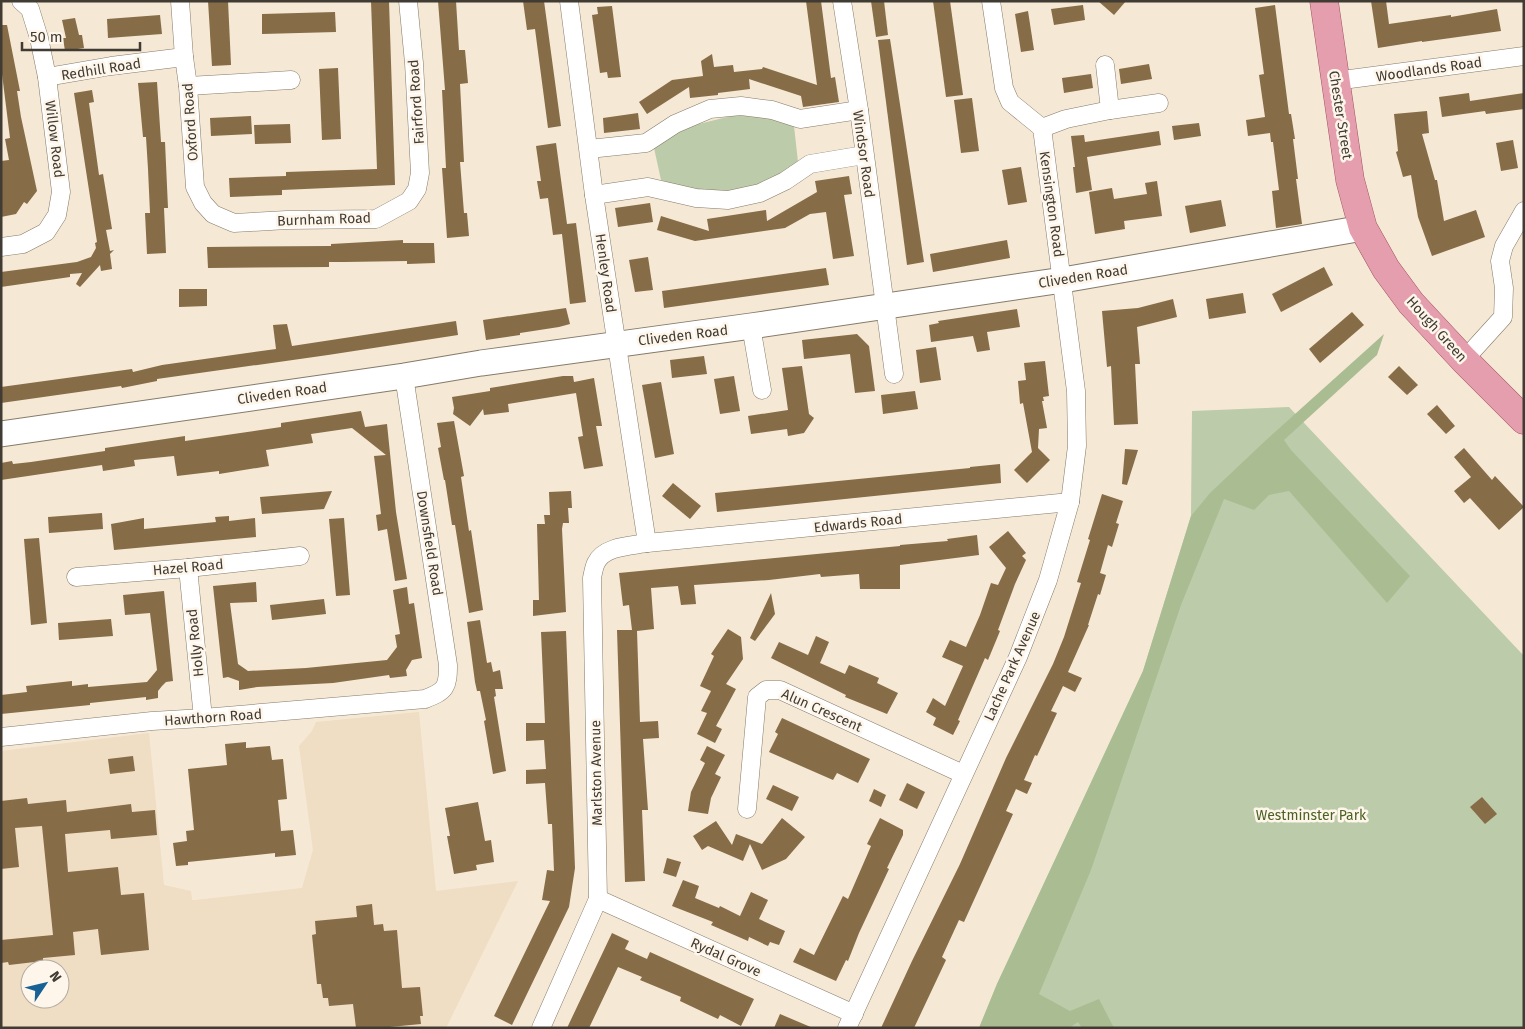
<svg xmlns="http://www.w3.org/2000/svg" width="1525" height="1029" font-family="'Fira Sans',sans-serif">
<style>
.built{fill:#efddc4;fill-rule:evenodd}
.green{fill:#bccba9}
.forest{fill:#aabd92}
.building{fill:#866c47}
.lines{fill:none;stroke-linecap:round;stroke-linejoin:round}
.street-casing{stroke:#867a69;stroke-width:19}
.secondary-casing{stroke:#867a69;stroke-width:27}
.primary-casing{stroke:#a05260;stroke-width:29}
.street{stroke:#fff;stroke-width:18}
.secondary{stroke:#fff;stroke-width:25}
.primary{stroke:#e59eae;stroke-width:28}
.labels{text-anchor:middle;stroke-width:5;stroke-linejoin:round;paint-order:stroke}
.street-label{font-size:14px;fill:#403b33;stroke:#fef6ea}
.park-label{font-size:14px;fill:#4a6123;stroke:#fef6ea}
</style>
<rect width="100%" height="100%" fill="#f5e8d5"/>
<path class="built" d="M 419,712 L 436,891 L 518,881 L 446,1028 L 1,1028 L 1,751 L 149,733 L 164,885 L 191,891 L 192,900 L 195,900 L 302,888 L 313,850 L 299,746 L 312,731 L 316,722 ZM 30,969 L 60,969 L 60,999 L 30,999 Z"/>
<g class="green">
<path d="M 735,115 L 769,118 L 794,126 L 798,162 C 771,186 734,195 698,191 C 686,190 673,184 661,180 L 654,148 L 683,128 Z"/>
<polygon points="1289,407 1524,656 1524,1028 979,1028 997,984 1143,671 1191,516 1192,411"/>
</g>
<polygon class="forest" points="1384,334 1377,355 1284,440 1291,450 1410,576 1387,603 1289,491 1269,495 1254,510 1224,499 1181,605 1091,870 1039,994 1070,1011 1099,999 1114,1028 1082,1028 1078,1022 1069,1028 979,1028 997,984 1143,671 1191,516 1210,493 1264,442"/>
<g class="building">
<polygon points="208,1 228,1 231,65 212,66"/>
<polygon points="371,1 389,1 395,185 282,190 282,195 230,197 229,178 286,176 286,172 377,169"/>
<polygon points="438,1 456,1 459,50 465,50 468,83 460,84 464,162 460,162 464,213 467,213 469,236 447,238 442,168 446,168 442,90 445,90"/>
<polygon points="523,1 544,1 561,126 548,128 535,29 527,30"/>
<polygon points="806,1 821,1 831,78 835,77 839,102 803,107 801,96 749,79 750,89 718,93 718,95 690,98 689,87 647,114 639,102 672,80 703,76 701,61 712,54 714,67 733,65 734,72 762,69 763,67 817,85"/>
<polygon points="871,1 884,1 888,35 876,37"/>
<polygon points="933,1 950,1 963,95 946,97"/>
<polygon points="1098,1 1126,1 1114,15"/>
<polygon points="1371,1 1386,1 1389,24 1451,15 1451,17 1497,9 1501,31 1422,42 1422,41 1378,48"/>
<polygon points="1083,5 1085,20 1054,25 1051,9"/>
<polygon points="1275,5 1289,114 1291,114 1295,139 1293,139 1298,179 1296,179 1302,224 1276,228 1272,191 1279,190 1273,142 1271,142 1270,133 1248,136 1246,120 1265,117 1259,75 1264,74 1255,8"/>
<polygon points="612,6 621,77 608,78 607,72 600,73 592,15 598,14 597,7"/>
<polygon points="1028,11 1034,50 1021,52 1015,14"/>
<polygon points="335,12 336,32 262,34 262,14"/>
<polygon points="160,15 162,34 108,38 107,19"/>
<polygon points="75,18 79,35 82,35 84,48 65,51 63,38 66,38 62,20"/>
<polygon points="1,25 7,25 20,91 17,91 21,117 37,191 27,204 24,202 16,214 1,217 1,161 9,160 5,139 10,138 1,66"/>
<polygon points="890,39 924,262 907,265 878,40"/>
<polygon points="1149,64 1152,79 1121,84 1119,69"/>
<polygon points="338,68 341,139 322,140 319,69"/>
<polygon points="1091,74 1093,88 1064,93 1062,78"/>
<polygon points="157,82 161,142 165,142 168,208 164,208 166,253 147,254 145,213 150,213 148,169 146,137 143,137 138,83"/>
<polygon points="92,90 94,102 89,103 99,175 103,174 112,229 106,230 110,251 114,250 110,254 112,269 101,271 100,265 80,287 76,284 82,273 70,274 70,277 1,287 1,272 77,262 91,257 96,248 95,243 97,242 74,93"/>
<polygon points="1469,93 1470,101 1524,93 1524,109 1486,114 1485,111 1442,117 1439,97"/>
<polygon points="972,98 979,151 961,153 954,100"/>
<polygon points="1427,111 1429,133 1422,134 1435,180 1437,180 1444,221 1476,210 1485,237 1432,256 1418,217 1411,175 1403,177 1396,152 1398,151 1394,114"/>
<polygon points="638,113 640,129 604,133 603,118"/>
<polygon points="251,116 252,134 211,136 210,118"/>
<polygon points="1199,123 1201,136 1174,140 1172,126"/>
<polygon points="290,124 291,143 255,144 254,125"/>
<polygon points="1159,131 1161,145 1087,157 1092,190 1076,193 1073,167 1075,167 1071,136 1084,135 1085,142"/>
<polygon points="1513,140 1518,168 1501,171 1496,143"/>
<polygon points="556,143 567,224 576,223 586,302 570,304 562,234 553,235 548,198 540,199 537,181 541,181 536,146"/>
<polygon points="1021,167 1027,202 1008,205 1002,170"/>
<polygon points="849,176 852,194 844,195 854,256 833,259 826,212 810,214 785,228 695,241 657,230 661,216 709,231 707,219 766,210 767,221 817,192 815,181"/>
<polygon points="1157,181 1162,216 1124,221 1125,229 1095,234 1089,192 1112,188 1114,199 1147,194 1145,183"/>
<polygon points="1221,200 1226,226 1190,233 1185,206"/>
<polygon points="650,203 653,222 618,227 615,208"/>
<polygon points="403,240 403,243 434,243 435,263 407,264 407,261 345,262 329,262 329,267 208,268 207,247 331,246 331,244"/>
<polygon points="1007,240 1010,258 933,272 930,254"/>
<polygon points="648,257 653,290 635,292 629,260"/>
<polygon points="1324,267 1333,285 1281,312 1272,294"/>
<polygon points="826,268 829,285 664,308 662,291"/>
<polygon points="179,289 207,289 207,306 179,307"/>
<polygon points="1243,293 1246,313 1209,319 1206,299"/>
<polygon points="1173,299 1177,317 1137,327 1140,364 1135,364 1138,424 1114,425 1111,366 1107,367 1102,311 1138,308"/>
<polygon points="566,308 570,324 559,327 520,333 520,335 486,340 483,320"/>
<polygon points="1017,309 1020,327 987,332 990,350 977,352 973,336 931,342 929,325 939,323 938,321"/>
<polygon points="1352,312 1364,325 1320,363 1309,349"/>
<polygon points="456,321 458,335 328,355 157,379 157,381 122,388 121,386 1,403 1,387 132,369 133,372 162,365 276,349 273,325 287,324 292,346"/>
<polygon points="857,334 869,346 875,391 855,393 850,354 804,359 802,340"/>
<polygon points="936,347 941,380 920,383 916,350"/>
<polygon points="704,356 707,374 672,378 670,360"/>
<polygon points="1045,361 1049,396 1043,397 1044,401 1042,401 1047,428 1039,429 1038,448 1050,460 1027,483 1014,470 1032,452 1023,403 1020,404 1018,381 1026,380 1024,363"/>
<polygon points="802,366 809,414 814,418 804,433 788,436 787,429 751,434 748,416 788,410 782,368"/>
<polygon points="1399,366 1418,385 1407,395 1388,377"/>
<polygon points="563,376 573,376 574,382 594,378 602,426 596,426 603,466 584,469 578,437 583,436 576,393 508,404 509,412 484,415 483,409 470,426 453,414 454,408 452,397 490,391 490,388"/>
<polygon points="734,376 740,411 720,414 714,379"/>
<polygon points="661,382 674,454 655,458 642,385"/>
<polygon points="915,391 918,409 883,414 881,395"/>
<polygon points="1437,405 1455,426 1446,434 1427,414"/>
<polygon points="361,411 365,427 387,424 396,512 407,579 395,581 387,529 378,531 376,515 381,514 374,456 386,455 352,428 311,434 313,443 266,450 269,466 219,474 219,471 177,476 174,456 134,460 135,466 103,471 102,465 1,480 1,463 12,461 13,464 31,462 105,451 105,448 185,436 185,441 281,427 281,423"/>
<polygon points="454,421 464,476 461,477 469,531 471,530 483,610 469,613 455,525 452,525 445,480 444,480 438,448 441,447 437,423"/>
<polygon points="1464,448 1492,480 1495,476 1524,507 1499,530 1470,498 1464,503 1454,491 1471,477 1454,457"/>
<polygon points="1125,449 1138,450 1127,485 1122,484"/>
<polygon points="1000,464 1001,483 717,512 715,493 970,468 970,467"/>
<polygon points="673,483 701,506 690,519 662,496"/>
<polygon points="332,491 324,509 262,514 260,497"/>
<polygon points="571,491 572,508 568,508 569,523 563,523 562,529 566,612 533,616 533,600 539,600 537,524 545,524 544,515 550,515 549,492"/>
<polygon points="1102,494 1123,501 1116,523 1119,524 1112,547 1108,545 1100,573 1106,575 1100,595 1098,594 1088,625 1089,625 1068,672 1082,678 1075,692 1063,686 1051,711 1057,713 1037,756 1035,755 1024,780 1032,783 1027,794 1016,789 1006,811 1013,814 964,922 959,920 942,957 946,960 914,1028 881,1028 912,961 960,864 1006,758 1053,664 1064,637 1081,583 1077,582 1090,540 1088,539"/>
<polygon points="102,513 103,529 49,533 48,517"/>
<polygon points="229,516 229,521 255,518 256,537 114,550 111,524 144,518 144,529 216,522 215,517"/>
<polygon points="344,518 350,595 336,596 329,519"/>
<polygon points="1008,531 1026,553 1022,556 1026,560 1015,584 998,630 1000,631 988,660 985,658 958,720 960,721 953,735 933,725 936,718 926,712 933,698 945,706 963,666 942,657 950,640 966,647 980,615 991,583 998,585 1006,568 989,547"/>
<polygon points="977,535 979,555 900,565 900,589 860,589 859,574 821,577 820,574 769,580 694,585 696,604 681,605 678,586 651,588 654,629 637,631 640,722 658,721 659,738 643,739 648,810 642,810 645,881 625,882 617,630 632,630 629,605 623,606 619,573 900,546 900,545 948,541 947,539"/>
<polygon points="39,538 47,623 31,625 24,539"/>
<polygon points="256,582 257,602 230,603 238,664 248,671 306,668 387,660 397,647 395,635 400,634 393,590 407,587 409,604 414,603 422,658 412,660 406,670 407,676 390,678 389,675 333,683 257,687 239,690 239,681 228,677 223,678 213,586"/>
<polygon points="164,591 173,681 166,682 162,686 158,691 158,698 146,700 146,697 90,703 90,705 1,714 1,695 27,692 26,686 72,681 72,686 88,684 88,687 147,682 157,670 150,613 125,615 123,595"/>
<polygon points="771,593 775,614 755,641 750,638"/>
<polygon points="324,599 326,614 272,620 270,605"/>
<polygon points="111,619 113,636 59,640 58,623"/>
<polygon points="480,620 487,663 491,662 493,672 500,670 503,689 495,689 496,696 494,697 506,771 493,774 484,721 486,720 480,691 477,691 475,682 467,622"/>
<polygon points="728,629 741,637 743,659 726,684 736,689 716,726 722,729 715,743 697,734 707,713 701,711 711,691 700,686 714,656 711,654"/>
<polygon points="566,631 575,868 569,907 512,1025 494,1016 550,901 542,900 547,870 554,871 552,824 548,824 545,783 526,784 526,770 546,769 544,740 526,741 526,723 545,723 541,632"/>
<polygon points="816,636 829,642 820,663 845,674 849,665 879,678 877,683 898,693 887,714 845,697 846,695 771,658 779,642 808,655"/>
<polygon points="782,718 870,759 858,783 837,773 833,780 769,752 778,734 775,732"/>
<polygon points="246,742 246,748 270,746 272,760 283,759 287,799 278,800 281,831 293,830 296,855 275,857 275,853 188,862 188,865 176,866 173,843 187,841 186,831 194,830 188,769 227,765 225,744"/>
<polygon points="707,746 725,755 715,774 721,777 711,798 708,814 688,811 691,792 705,763 700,760"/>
<polygon points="133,756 135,771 110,774 108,759"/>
<polygon points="907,783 925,792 917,809 899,800"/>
<polygon points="773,785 799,797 792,811 766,799"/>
<polygon points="874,789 886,795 881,807 869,801"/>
<polygon points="1482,797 1497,814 1485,824 1470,807"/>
<polygon points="27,798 28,804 66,800 67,812 131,804 132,812 155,810 157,835 111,839 110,830 65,834 68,872 118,867 121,895 144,893 149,950 101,955 98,929 73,932 75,955 43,958 43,961 9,965 8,962 1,963 1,940 53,935 42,826 15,828 19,867 1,869 1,801"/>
<polygon points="478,802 485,841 491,840 494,862 476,865 477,870 454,874 447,836 450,836 445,808"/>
<polygon points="782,818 805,837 786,859 762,870 750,844 743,861 708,846 702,850 693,836 716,821 732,845 736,834 762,844"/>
<polygon points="880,818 903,830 903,835 887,868 889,869 859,933 848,961 846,960 836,981 793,962 800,948 814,955 843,896 848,899 871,846 867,844"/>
<polygon points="667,858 681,862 676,877 663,873"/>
<polygon points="683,880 699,886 695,898 719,908 720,906 740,916 751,892 768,900 759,919 785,931 779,945 770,942 768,946 749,937 748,941 711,925 713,922 672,906"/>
<polygon points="372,904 374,925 383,924 384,931 397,930 402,988 420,987 423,1016 420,1016 421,1024 379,1028 356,1028 353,1004 329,1006 328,998 323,998 321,984 317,984 312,935 316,934 315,921 357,917 356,906"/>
<polygon points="612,933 629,941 625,949 647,959 650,952 754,999 741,1026 720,1015 718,1019 680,1001 681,997 640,980 642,977 618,967 589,1028 567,1028"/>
<polygon points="780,1014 813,1028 774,1028"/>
</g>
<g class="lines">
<g class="street-casing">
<g id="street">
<polyline points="180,1 184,57 188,86 195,187 203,203 213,214 234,223 287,220 376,219 409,201 417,189 420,173 414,63 408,1"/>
<polyline points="569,1 594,195 647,543"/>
<polyline points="842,1 859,110 894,374"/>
<polyline points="991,1 1004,88 1010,102 1042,128"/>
<polyline points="47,77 111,66 184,57"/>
<polyline points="1335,81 1524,56"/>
<polyline points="188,86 291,80"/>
<polyline points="1110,110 1159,103"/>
<polyline points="1042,128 1066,119 1110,110 1105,65"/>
<polyline points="589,149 646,143 675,124 710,109 741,106 772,110 800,119 859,110"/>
<polyline points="594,195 648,187 696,198 728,200 760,193 785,181 810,164 864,155"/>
<polyline points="1,247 23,244 46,232 57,215 61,192 47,77 39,38 30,9 21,1"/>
<polyline points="751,326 762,390"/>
<polyline points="1464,360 1503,317 1504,288 1500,261 1504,246 1524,211"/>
<polyline points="188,568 203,718"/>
<polyline points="76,577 188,568 300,556"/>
<path d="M 1,737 L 152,721 L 203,718 L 425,699 C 446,691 448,687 448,665 L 404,376"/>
<polyline points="747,809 757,697 766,690 780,690 963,774"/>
<polyline points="598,899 854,1014"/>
<path d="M 541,1028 L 598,899 L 592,578 C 593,573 594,567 596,563 C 604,546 631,546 647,543 L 1070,502"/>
<polyline points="847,1028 1018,657 1048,580 1070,502 1077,446 1076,391 1042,128"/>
</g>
</g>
<g class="secondary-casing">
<polyline id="secondary" points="1,434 404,376 481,363 751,326 1063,280 1363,228"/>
</g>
<g class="primary-casing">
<polyline id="primary" points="1324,1 1350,180 1363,228 1386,269 1411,303 1464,360 1524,420"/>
</g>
<use href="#street" class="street"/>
<use href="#secondary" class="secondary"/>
<use href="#primary" class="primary"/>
</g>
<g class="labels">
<g class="street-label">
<text transform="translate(101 69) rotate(-9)" y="5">Redhill Road</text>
<text transform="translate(1429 69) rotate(-8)" y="5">Woodlands Road</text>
<text transform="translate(416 102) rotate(-94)" y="5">Fairford Road</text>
<text transform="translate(1341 115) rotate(81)" y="5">Chester Street</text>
<text transform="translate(190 122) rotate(-94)" y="5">Oxford Road</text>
<text transform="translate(55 139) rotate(83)" y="5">Willow Road</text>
<text transform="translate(864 154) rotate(82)" y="5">Windsor Road</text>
<text transform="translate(1052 204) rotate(82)" y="5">Kensington Road</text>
<text transform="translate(324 219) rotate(-2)" y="5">Burnham Road</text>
<text transform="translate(606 273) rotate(82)" y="5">Henley Road</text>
<text transform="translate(1083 276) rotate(-9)" y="5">Cliveden Road</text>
<text transform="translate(1437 329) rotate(48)" y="5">Hough Green</text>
<text transform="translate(683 335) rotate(-7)" y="5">Cliveden Road</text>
<text transform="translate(282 393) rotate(-8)" y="5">Cliveden Road</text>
<text transform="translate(858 523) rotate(-6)" y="5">Edwards Road</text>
<text transform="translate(430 543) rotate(81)" y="5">Downsfield Road</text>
<text transform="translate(188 567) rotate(-5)" y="5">Hazel Road</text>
<text transform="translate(195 643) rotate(-96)" y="5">Holly Road</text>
<text transform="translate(1012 666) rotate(-66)" y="5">Lache Park Avenue</text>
<text transform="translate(822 710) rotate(24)" y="5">Alun Crescent</text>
<text transform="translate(213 717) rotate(-4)" y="5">Hawthorn Road</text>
<text transform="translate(596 773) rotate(-91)" y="5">Marlston Avenue</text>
<text transform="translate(726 957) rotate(24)" y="5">Rydal Grove</text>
</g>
<g class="park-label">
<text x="1311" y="820">Westminster Park</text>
</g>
</g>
<rect width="1525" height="1029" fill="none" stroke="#403b33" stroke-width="5"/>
<g transform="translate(45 984) rotate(55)"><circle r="24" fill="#fef6ea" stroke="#b2aba1"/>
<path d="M0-4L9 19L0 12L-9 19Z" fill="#176195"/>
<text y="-8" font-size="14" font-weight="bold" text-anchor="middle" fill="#403b33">N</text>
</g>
<path d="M22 42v8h118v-8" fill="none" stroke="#403b33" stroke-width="2.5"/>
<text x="30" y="42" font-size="15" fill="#403b33" stroke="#fef6ea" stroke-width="4" paint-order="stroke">50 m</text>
</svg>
